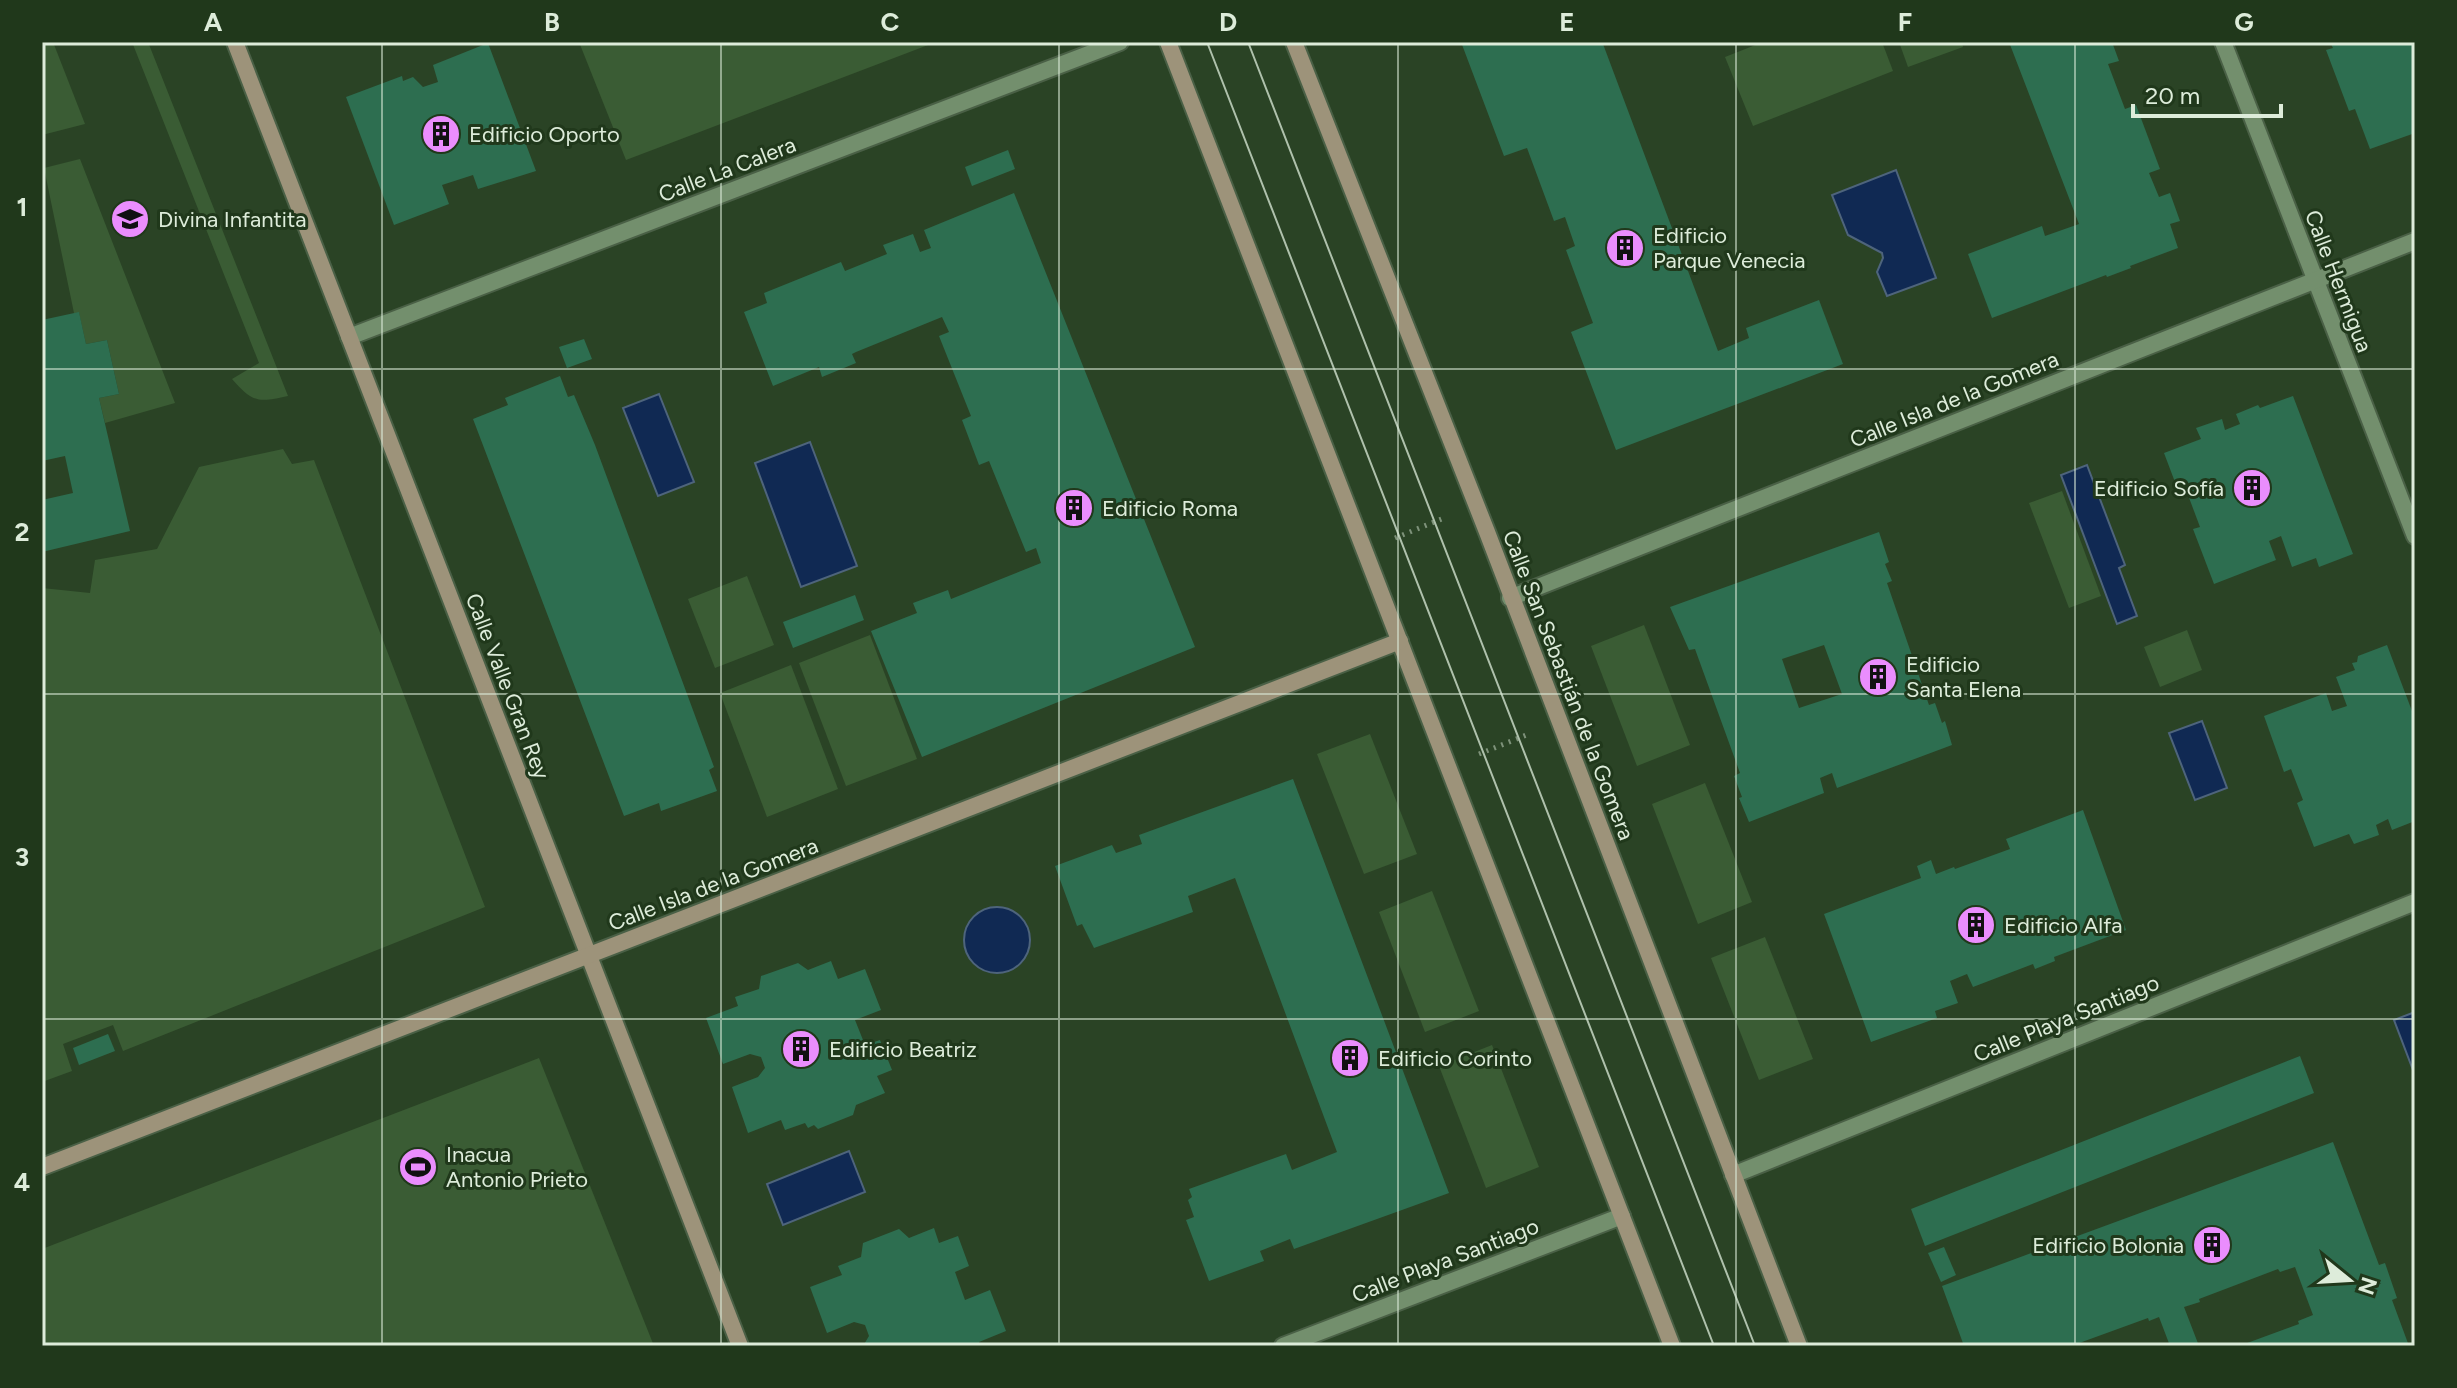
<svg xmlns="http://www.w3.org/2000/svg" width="2457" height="1388" font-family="Figtree,sans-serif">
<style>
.green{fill:#3a5c34}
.water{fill:#102953;stroke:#4e647c;stroke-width:2}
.building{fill:#2d6e50;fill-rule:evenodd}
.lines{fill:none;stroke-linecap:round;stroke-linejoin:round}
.street-casing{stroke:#4a6046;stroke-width:20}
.secondary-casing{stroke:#4a6046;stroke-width:20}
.path{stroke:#7e927a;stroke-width:5;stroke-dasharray:2 6;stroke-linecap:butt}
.street{stroke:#738f6d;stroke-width:16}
.secondary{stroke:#9d937a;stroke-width:16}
.tram{stroke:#afc1ac;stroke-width:2}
.grid{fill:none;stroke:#ddecda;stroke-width:2;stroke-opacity:0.55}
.labels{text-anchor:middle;stroke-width:6;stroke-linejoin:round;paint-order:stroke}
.poi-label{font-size:22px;fill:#ddecda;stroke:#20381b;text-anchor:start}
.street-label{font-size:22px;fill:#ddecda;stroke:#20381b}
.neatline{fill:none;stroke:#ddecda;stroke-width:3}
.grid-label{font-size:26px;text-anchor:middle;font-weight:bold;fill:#ddecda}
</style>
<rect width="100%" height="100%" fill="#2a4325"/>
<g class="green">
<polygon points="42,42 53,42 85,124 42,135"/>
<path d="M 132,42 L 148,42 L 288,396 C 258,403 252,402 232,379 L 259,363 Z"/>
<polygon points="579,42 936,42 626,160"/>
<polygon points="1763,42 1882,42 1893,71 1753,126 1725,57"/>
<polygon points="1899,42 1962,42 1963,47 1908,67"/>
<polygon points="80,159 175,403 105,423 99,398 119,394 107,340 86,344 79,313 74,313 44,168"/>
<polygon points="283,449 292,464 314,460 485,907 123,1051 113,1025 63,1044 72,1071 42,1082 42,588 90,593 95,560 157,549 199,467"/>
<polygon points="2062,491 2101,596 2069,608 2029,503"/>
<polygon points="747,576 774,645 715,668 688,599"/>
<polygon points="1644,625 1690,745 1637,766 1591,646"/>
<polygon points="2187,630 2202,670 2160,687 2144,647"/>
<polygon points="870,635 917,759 846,786 799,663"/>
<polygon points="791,665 838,789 767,817 720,693"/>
<polygon points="1370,734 1417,854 1364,874 1317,754"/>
<polygon points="1705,783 1752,902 1698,924 1652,804"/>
<polygon points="1432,891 1479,1011 1425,1032 1379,912"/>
<polygon points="1765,937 1813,1059 1759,1080 1711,958"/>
<polygon points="1492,1045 1539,1167 1486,1188 1439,1066"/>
<polygon points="539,1058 654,1346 42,1346 42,1249"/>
</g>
<g class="water">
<polygon points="1896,170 1936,278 1887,296 1877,272 1883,258 1882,253 1848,235 1832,195"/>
<polygon points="659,394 694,482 658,496 623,408"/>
<polygon points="810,442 857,566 801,587 755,463"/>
<polygon points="2087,465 2125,565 2119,568 2137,616 2117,624 2061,475"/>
<polygon points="2202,721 2227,788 2195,800 2169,733"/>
<circle cx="997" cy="940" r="33"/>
<polygon points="2415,1012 2415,1070 2413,1070 2394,1020"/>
<polygon points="849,1151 865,1192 783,1225 767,1184"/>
</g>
<g class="building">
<polygon points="1461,42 1609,42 1603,44 1606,52 1718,351 1749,338 1746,328 1819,300 1843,364 1616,450 1571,332 1593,323 1566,250 1575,246 1565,217 1554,221 1527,148 1504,156"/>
<polygon points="2009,42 2112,42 2119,61 2108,64 2125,109 2136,105 2160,169 2149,173 2159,197 2170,193 2180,221 2170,224 2178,248 2130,266 2131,268 2107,277 2106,275 1992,318 1968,254 2042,226 2045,236 2079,224"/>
<polygon points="2330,42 2415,42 2415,133 2370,149 2355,109 2349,111 2326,50 2333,48"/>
<polygon points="488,43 536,171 478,189 473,175 442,185 449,204 394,225 346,97 402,76 403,81 413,77 423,87 438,82 433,65"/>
<polygon points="1008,150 1015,169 972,186 965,167"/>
<polygon points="1014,193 1195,647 922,757 871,631 917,613 913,603 948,590 951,599 1041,563 1036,548 1026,552 989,461 979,465 976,457 962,420 971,416 939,336 949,332 942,317 856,352 852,354 856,363 822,377 819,367 773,386 744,312 767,303 764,293 841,262 845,271 887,254 883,245 913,234 920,252 931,248 924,230"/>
<polygon points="79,312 86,344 107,340 119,394 99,398 130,531 42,552 42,500 73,493 65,456 42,461 42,320"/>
<polygon points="584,339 592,359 567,368 559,347"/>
<polygon points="560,376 568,397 574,395 595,445 714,767 709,770 717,791 661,811 659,803 624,816 473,419 508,405 505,398"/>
<polygon points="2293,396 2353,554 2319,567 2316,558 2292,567 2281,536 2269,541 2276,560 2214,584 2193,529 2200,527 2188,495 2181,498 2164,453 2201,439 2196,428 2222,419 2225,430 2240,424 2236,414 2258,405 2260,408"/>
<path d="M 1879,532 L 1889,562 L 1885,564 L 1892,581 L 1887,583 L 1929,705 L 1935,703 L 1942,723 L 1945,721 L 1952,745 L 1837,788 L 1832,773 L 1820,778 L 1824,793 L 1749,822 L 1739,798 L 1742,797 L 1734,776 L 1740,773 L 1695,649 L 1689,650 L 1670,607 ZM 1824,645 L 1842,694 L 1799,708 L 1782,659 Z"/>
<polygon points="855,595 864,620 793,648 783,622"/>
<polygon points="2387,645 2415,719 2415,821 2392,830 2388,819 2376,825 2379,835 2354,844 2349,834 2314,847 2297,803 2303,800 2291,769 2284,772 2264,716 2326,693 2332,711 2347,706 2336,677 2355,670 2352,663 2357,662 2358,656"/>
<polygon points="1293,779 1449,1193 1294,1249 1290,1239 1260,1251 1264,1261 1209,1281 1186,1220 1194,1217 1188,1200 1192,1197 1189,1189 1286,1154 1292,1170 1337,1152 1235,878 1188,896 1193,912 1094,948 1082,924 1077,926 1055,866 1112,845 1116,853 1142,844 1139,835"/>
<polygon points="2083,810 2126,930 2054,957 2055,961 2035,969 2033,964 1973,987 1967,974 1950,981 1958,1003 1935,1011 1937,1018 1871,1042 1824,914 1921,878 1917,866 1931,860 1936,874 1954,867 1955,869 2010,849 2006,839"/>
<polygon points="831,961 838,979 865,969 881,1010 855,1020 865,1045 880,1040 892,1070 877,1076 885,1093 856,1105 853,1115 818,1129 814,1125 808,1128 805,1123 785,1130 781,1120 748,1133 732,1087 758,1077 765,1068 761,1057 750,1054 723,1064 706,1018 738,1006 735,997 759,989 761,976 798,963 808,970"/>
<polygon points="108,1034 115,1051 79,1065 73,1048"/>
<polygon points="2300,1056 2314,1093 1925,1246 1911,1209"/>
<polygon points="2333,1142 2379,1265 2385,1263 2397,1298 2392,1300 2409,1346 2239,1346 2299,1324 2298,1321 2313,1315 2295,1267 2280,1272 2278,1269 2199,1299 2200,1302 2184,1307 2199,1346 2170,1346 2159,1317 2149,1321 2148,1318 2071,1346 1964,1346 1942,1286"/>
<polygon points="934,1228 939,1243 958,1236 969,1266 955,1272 965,1300 990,1290 1006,1331 979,1342 981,1346 863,1346 869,1336 865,1325 854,1322 827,1333 810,1287 842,1275 838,1266 861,1257 863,1243 899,1229 909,1238"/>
<polygon points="1944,1247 1956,1275 1941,1282 1928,1253"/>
</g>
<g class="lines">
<g class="street-casing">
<g id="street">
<polyline points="2223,42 2415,536"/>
<polyline points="349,337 1120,42"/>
<polyline points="1510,598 2415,241"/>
<polyline points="1733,1175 2415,902"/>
<polyline points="1283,1346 1622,1216"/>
</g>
</g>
<g class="secondary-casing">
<g id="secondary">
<polyline points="235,42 740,1346"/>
<polyline points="1168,42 1672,1346"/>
<polyline points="1294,42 1487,532 1799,1346"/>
<polyline points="42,1167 1400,641"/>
</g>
</g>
<g class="path">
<polyline points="1395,538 1444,518"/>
<polyline points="1479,754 1529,734"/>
</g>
<use href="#street" class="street"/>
<use href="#secondary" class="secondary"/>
<g class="tram">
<polyline points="1207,42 1714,1346"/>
<polyline points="1248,42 1755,1346"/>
</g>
</g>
<path class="grid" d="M 382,42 L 382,1346M 721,42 L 721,1346M 1059,42 L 1059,1346M 1398,42 L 1398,1346M 1736,42 L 1736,1346M 2075,42 L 2075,1346M 42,369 L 2415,369M 42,694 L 2415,694M 42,1019 L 2415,1019"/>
<defs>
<g id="building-disc" transform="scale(2)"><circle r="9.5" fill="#ea8dfd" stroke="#20381b"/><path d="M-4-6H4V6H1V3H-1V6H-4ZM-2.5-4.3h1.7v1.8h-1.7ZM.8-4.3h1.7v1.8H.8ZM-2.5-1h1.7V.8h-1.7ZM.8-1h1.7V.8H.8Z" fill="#111"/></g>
<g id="school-disc" transform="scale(2)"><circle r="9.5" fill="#ea8dfd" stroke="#20381b"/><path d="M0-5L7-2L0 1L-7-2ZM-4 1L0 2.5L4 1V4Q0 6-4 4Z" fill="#111"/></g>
<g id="stadium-disc" transform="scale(2)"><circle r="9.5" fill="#ea8dfd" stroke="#20381b"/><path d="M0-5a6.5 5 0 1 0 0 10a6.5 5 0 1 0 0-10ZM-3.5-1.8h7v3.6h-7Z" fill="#111"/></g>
</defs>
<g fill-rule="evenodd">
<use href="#building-disc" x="441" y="134"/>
<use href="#school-disc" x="130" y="219"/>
<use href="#building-disc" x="1625" y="248"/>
<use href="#building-disc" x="2252" y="488"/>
<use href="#building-disc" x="1074" y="508"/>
<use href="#building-disc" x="1878" y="677"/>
<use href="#building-disc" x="1976" y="925"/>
<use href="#building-disc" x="801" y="1049"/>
<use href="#building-disc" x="1350" y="1058"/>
<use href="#stadium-disc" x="418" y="1167"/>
<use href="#building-disc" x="2212" y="1245"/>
</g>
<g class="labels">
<g class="poi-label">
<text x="469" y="142">Edificio Oporto</text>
<text x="158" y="227">Divina Infantita</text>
<text x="1653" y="243">Edificio<tspan x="1653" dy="25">Parque Venecia</tspan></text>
<text x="2224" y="496" text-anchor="end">Edificio Sofía</text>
<text x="1102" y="516">Edificio Roma</text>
<text x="1906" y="672">Edificio<tspan x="1906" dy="25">Santa Elena</tspan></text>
<text x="2004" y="933">Edificio Alfa</text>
<text x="829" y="1057">Edificio Beatriz</text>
<text x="1378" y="1066">Edificio Corinto</text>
<text x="446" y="1162">Inacua<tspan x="446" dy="25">Antonio Prieto</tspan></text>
<text x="2184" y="1253" text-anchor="end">Edificio Bolonia</text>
</g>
<g class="street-label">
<text transform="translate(727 169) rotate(-21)" y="8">Calle La Calera</text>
<text transform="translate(2339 281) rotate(69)" y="8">Calle Hermigua</text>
<text transform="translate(1954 399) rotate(-22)" y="8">Calle Isla de la Gomera</text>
<text transform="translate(1569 685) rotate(69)" y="8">Calle San Sebastián de la Gomera</text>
<text transform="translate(508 686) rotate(69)" y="8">Calle Valle Gran Rey</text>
<text transform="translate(713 884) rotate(-21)" y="8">Calle Isla de la Gomera</text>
<text transform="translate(2066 1018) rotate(-22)" y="8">Calle Playa Santiago</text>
<text transform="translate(1445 1260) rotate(-21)" y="8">Calle Playa Santiago</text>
</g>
</g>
<rect width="2457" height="1388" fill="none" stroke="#20381b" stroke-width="88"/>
<g transform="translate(2349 1280) rotate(108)" stroke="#20381b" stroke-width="6" paint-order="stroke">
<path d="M0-6L14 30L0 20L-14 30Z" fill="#ddecda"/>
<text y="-12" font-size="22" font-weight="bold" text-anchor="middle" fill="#ddecda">N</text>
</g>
<path d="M2133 104v12h148v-12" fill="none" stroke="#ddecda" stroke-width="4"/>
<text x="2145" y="104" font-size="24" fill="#ddecda" stroke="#20381b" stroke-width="6" paint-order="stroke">20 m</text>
<rect x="44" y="44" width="2369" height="1300" class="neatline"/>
<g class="grid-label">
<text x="213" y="31">A</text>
<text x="552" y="31">B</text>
<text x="890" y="31">C</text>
<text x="1228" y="31">D</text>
<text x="1567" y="31">E</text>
<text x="1905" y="31">F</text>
<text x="2244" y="31">G</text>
<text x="22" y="216">1</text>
<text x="22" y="541">2</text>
<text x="22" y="866">3</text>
<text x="22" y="1191">4</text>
</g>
</svg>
